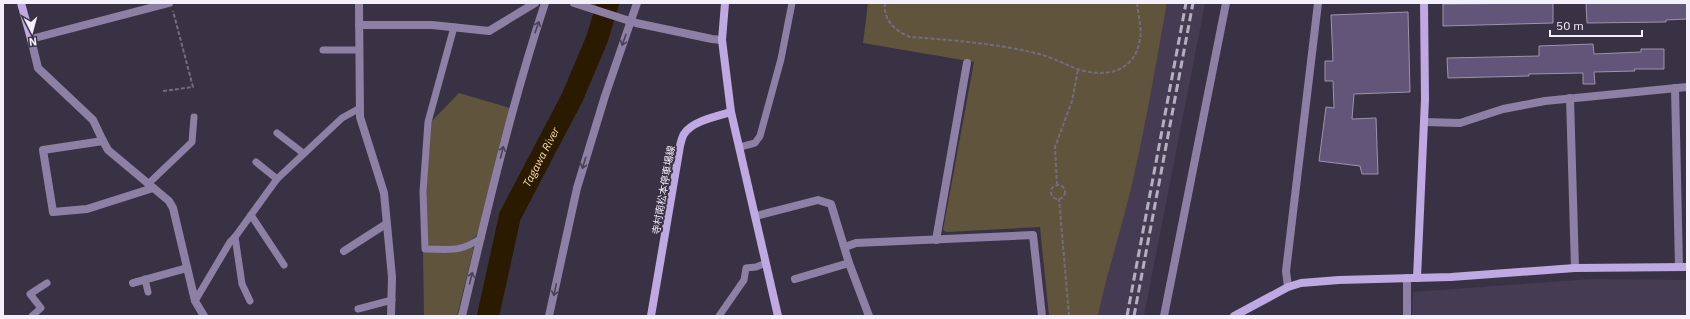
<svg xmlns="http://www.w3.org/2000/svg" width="1690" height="319" font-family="'IBM Plex Sans','Noto Sans JP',sans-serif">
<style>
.built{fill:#453c53}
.green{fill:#61543d}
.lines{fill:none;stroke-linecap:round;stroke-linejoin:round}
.river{stroke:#2a1b00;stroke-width:22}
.building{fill:#63547a;stroke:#9c94aa}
.path{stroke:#726c7c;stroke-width:2;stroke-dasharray:4 2;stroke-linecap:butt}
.lane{stroke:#8d80a4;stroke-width:7}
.street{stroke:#8d80a4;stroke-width:8}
.secondary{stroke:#bfa9e3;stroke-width:8}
.rail{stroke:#b5b0be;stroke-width:3;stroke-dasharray:8 4;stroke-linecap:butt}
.oneway{stroke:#4a4257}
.labels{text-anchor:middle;stroke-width:4;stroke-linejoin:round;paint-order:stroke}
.street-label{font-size:10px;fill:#f3effb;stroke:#393244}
.water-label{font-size:11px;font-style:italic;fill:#f9dba7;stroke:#393244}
</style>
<rect width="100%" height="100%" fill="#393244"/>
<g class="built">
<polygon points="1167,3 1205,3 1144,316 1098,316 1107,275 1128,201 1145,123"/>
<polygon points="1591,279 1687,280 1687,316 1412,316 1413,292"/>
</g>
<g class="green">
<path d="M 868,3 L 1167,3 C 1155,69 1144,136 1128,201 C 1118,239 1106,277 1098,316 L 1049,316 L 1040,227 L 947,232 L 943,230 L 974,62 L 863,43 Z"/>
<path d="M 459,93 L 510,108 L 500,142 L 478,234 C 464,249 446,247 426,246 L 425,211 L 431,122 Z"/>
<path d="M 474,247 L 457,316 L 424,316 L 423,251 C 440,251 458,254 474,247 Z"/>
</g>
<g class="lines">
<path class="river" id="s1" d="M 488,316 L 510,216 L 572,98 L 597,39 L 608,3"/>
</g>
<g class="building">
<polygon points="1553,3 1553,23 1443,26 1443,4"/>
<polygon points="1586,3 1687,3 1687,19 1666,20 1666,22 1587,23"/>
<polygon points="1408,12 1410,92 1354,94 1352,119 1376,118 1378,174 1362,174 1360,166 1319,161 1326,107 1334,108 1333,81 1325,81 1325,61 1333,61 1331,15"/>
<polygon points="1593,44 1594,54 1641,52 1641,49 1664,49 1664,69 1634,69 1635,71 1594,72 1595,84 1583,84 1583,73 1529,74 1529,76 1448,78 1447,58 1539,56 1539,46"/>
</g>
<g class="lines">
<g class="path">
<path d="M 885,3 C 883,21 896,31 910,37 C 951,40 991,43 1031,52 C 1047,55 1062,63 1077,69 C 1105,78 1135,73 1140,39 C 1142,28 1138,14 1137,3"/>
<polyline points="163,91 193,87 173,11"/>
<polyline points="1057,185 1055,147 1072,101 1078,70"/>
<circle cx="1058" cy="192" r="7"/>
<polyline points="1059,198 1069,316"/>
</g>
<g class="lane">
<path d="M 454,27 L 428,122 L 423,192 L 425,249 C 449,249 460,253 481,238"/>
<polyline points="323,50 359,50"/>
<polyline points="277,133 303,153"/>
<polyline points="740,147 755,143 760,136 781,59 792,3"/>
<polyline points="256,162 277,179"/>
<polyline points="148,184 192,142 194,117"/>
<polyline points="251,215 284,265"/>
<polyline points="235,237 242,284 250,301"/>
<polyline points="145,279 148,292"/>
<polyline points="195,301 230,242 235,237 277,179 342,118 360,108"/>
<polyline points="358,309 392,300"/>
<polyline points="32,316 41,308 30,294 47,283"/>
<polyline points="719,316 744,280 746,268 756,267 766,263"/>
</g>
<g class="street">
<polyline points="169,3 31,39 38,68 93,120 103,141 108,150 169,201 173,208 195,301 204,316"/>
<polyline points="359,3 360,117 384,193 392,277 391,316"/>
<polyline points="574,3 636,23 712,39 722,40"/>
<polyline points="359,25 432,25 489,31 535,3"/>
<polyline points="1675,88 1679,267"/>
<polyline points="1570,98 1575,268"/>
<polyline points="1424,122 1460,123 1503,109 1545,101 1687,87"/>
<polyline points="103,141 43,150 53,212 87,209 153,188"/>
<polyline points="756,216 818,200 831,204 849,263"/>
<polyline points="936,240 967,63"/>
<polyline points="845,247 856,243 1033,235 1042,316"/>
<polyline points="344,251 386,224"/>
<polyline points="795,279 849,263 869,316"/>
<polyline points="133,283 187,268"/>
<polyline points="1288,287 1286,271 1318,3"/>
<path d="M 462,316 C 487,211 511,106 545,3"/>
<polyline points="549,316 577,188 605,96 637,3"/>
<polyline points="1164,316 1226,3"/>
<polyline points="1407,316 1407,278"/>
</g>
<g class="secondary">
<polyline points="21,3 31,39"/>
<polyline points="725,3 722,40 731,112 778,316"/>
<polyline points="1417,278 1425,99 1424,3"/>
<path d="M 651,316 L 680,146 C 681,142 682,137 684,134 C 692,121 718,116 731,112"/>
<polyline points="1234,316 1288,287 1301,283 1339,280 1451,277 1575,268 1687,267"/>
</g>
<g class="rail">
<polyline points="1127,316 1186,3"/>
<polyline points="1134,316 1193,3"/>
</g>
</g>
<defs><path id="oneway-shaft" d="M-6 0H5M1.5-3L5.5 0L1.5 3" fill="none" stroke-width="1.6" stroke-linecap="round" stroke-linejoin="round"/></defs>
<g class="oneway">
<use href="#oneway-shaft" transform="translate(537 27) rotate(-71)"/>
<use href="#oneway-shaft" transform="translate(624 40) rotate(109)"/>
<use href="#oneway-shaft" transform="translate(502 152) rotate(-76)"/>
<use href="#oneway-shaft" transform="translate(584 163) rotate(107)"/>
<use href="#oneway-shaft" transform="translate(471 278) rotate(-76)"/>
<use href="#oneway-shaft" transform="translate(555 290) rotate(102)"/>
</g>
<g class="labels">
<g class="street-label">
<text transform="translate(663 190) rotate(-80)" y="4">寺村南松本停車場線</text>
</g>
<g class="water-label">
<text dy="4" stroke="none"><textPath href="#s1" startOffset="169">Tagawa River</textPath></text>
</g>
</g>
<rect width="1690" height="319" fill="none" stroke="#f3effb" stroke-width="8"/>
<g transform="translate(32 32) rotate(174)" stroke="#393244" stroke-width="3" paint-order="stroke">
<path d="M0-3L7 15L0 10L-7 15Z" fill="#f3effb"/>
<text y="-6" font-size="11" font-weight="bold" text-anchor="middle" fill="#f3effb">N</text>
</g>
<path d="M1550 30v6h92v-6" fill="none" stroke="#f3effb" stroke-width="2"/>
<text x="1556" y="30" font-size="12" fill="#f3effb" stroke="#393244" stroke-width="3" paint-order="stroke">50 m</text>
</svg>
